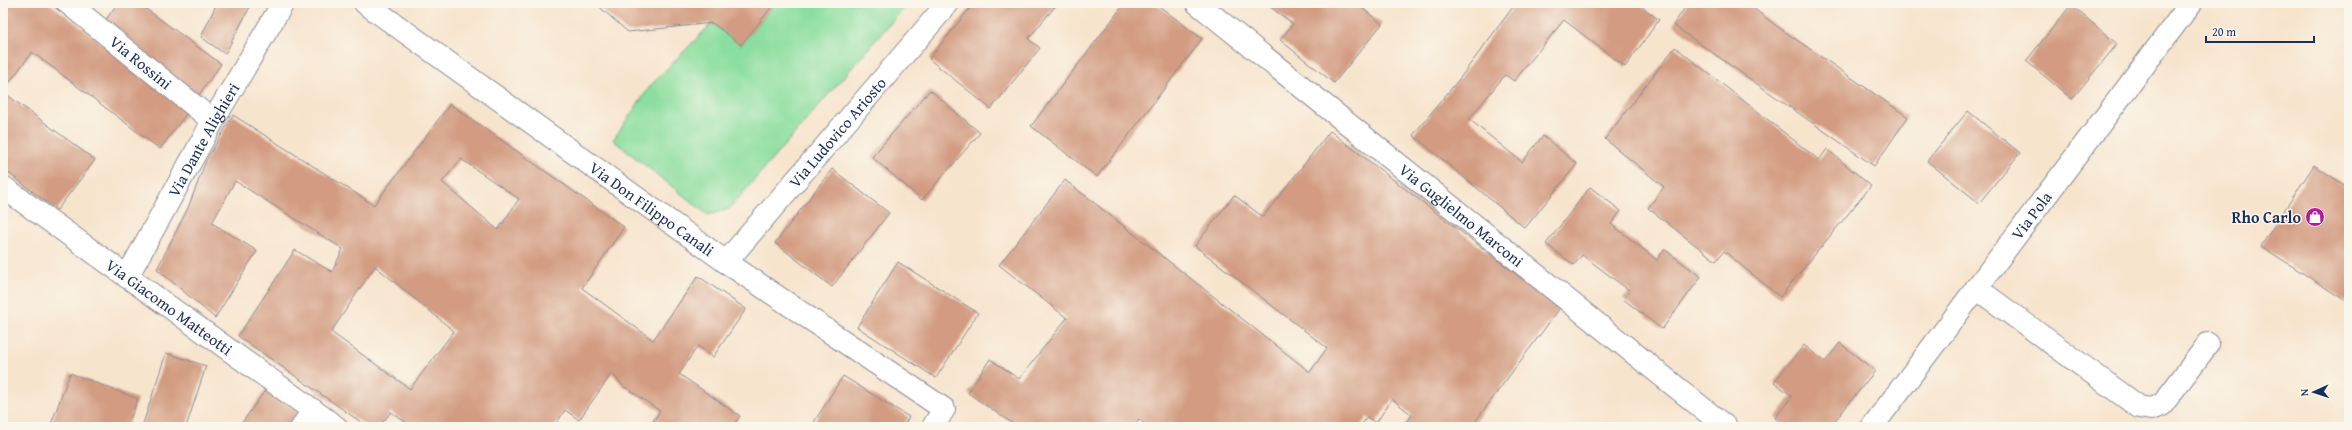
<svg xmlns="http://www.w3.org/2000/svg" width="2352" height="430" font-family="'Gentium Book Plus',serif">
<style>
.green{fill:#8bde9f;stroke:#53867e}
.building{fill:#d39c82;fill-rule:evenodd}
.lines{fill:none;stroke-linecap:round;stroke-linejoin:round}
.minor-casing{stroke:#898a96;stroke-width:24}
.minor{stroke:#fff;stroke-width:22}
.labels{text-anchor:middle;stroke-width:3;stroke-linejoin:round;paint-order:stroke}
.street-label{font-size:16px;fill:#1b2f5e;stroke:#fbf7ec}
.poi-label{font-size:16px;font-weight:bold;fill:#1b2f5e;stroke:#fbf7ec;text-anchor:end}
</style>
<rect width="100%" height="100%" fill="#fbf7ec"/>
<filter id="ink" filterUnits="userSpaceOnUse"><feTurbulence type="fractalNoise" baseFrequency=".025" numOctaves="2"/><feDisplacementMap in="SourceGraphic" scale="8" xChannelSelector="R" yChannelSelector="G"/><feConvolveMatrix kernelMatrix="1 2 1 2 8 2 1 2 1" color-interpolation-filters="sRGB"/></filter>
<filter id="wash" filterUnits="userSpaceOnUse"><feTurbulence type="fractalNoise" baseFrequency=".012" numOctaves="4" result="noise"/><feDisplacementMap in="SourceGraphic" scale="16" xChannelSelector="R" yChannelSelector="G"/><feGaussianBlur stdDeviation="0.9" result="paint"/><feColorMatrix in="noise" values="0 0 0 0 0 0 0 0 0 0 0 0 0 0 0 0 0 1.4 0 .05"/><feComposite in="paint" operator="in"/></filter>
<g filter="url(#wash)">
<rect width="100%" height="100%" fill="#f7e4cd"/>
<polygon class="green" points="775,3 908,3 729,209 708,215 613,140 651,85 712,23 741,45"/>
<g id="blocks">
<g class="building">
<polygon points="3,3 49,3 190,109 160,149 32,52 3,91"/>
<polygon points="118,3 138,3 221,64 198,96 102,25"/>
<polygon points="217,3 252,3 225,54 201,37"/>
<polygon points="595,3 775,3 741,45 712,23 628,32"/>
<polygon points="974,3 1058,3 1028,39 1040,48 991,109 929,59"/>
<polygon points="1125,3 1155,3 1202,39 1097,177 1031,126"/>
<polygon points="1265,3 1356,3 1382,24 1334,83 1280,40 1293,24"/>
<polygon points="1516,3 1637,3 1659,20 1625,67 1564,20 1514,81 1505,75 1469,119 1522,162 1543,136 1577,164 1525,228 1413,135 1460,78"/>
<polygon points="1688,3 1747,3 1771,22 1908,117 1874,166 1673,25"/>
<polygon points="2071,5 2117,44 2072,99 2026,61"/>
<polygon points="1675,47 1819,160 1827,149 1871,186 1780,297 1724,251 1716,261 1648,208 1664,187 1605,139"/>
<polygon points="930,90 980,133 922,200 872,157"/>
<polygon points="3,92 95,160 57,210 3,169"/>
<path d="M 450,104 L 624,227 L 582,288 L 653,340 L 698,276 L 746,309 L 713,357 L 698,346 L 679,374 L 740,416 L 732,427 L 649,427 L 660,411 L 622,385 L 612,373 L 579,420 L 565,410 L 554,427 L 412,427 L 391,412 L 379,427 L 368,427 L 238,336 L 295,250 L 332,272 L 343,249 L 235,181 L 212,223 L 257,251 L 215,318 L 157,269 L 188,208 L 206,161 L 233,115 L 374,205 ZM 461,159 L 519,199 L 498,230 L 442,182 ZM 375,266 L 454,331 L 410,389 L 331,332 Z"/>
<polygon points="1968,111 2020,153 1979,203 1927,161"/>
<polygon points="1330,131 1560,308 1471,427 1403,427 1412,415 1392,399 1376,423 1367,417 1360,427 1148,427 1139,419 1133,427 1018,427 968,393 990,359 1019,379 1067,318 999,265 1065,180 1310,372 1327,348 1195,246 1234,195 1263,217"/>
<polygon points="2314,165 2349,188 2349,303 2261,246"/>
<polygon points="832,169 889,213 832,287 775,243"/>
<polygon points="1590,187 1621,211 1611,224 1657,260 1664,249 1701,277 1662,329 1623,299 1630,291 1582,255 1574,265 1546,244"/>
<polygon points="898,262 978,313 936,378 857,327"/>
<polygon points="1840,343 1875,371 1830,427 1787,427 1775,418 1792,396 1774,382 1804,345 1825,362"/>
<polygon points="166,353 206,366 186,427 142,427"/>
<polygon points="70,373 138,399 127,427 50,427"/>
<polygon points="843,376 909,417 903,427 811,427"/>
<polygon points="266,389 303,416 296,427 239,427"/>
</g>
</g>
</g>
<g filter="url(#ink)">
<use href="#blocks" fill-opacity="0" stroke="#898a96" stroke-width="1"/>
<g class="lines">
<g class="minor-casing">
<g id="minor">
<path id="s1" d="M 68,3 L 213,121"/>
<path id="s2" d="M 365,3 L 726,262 L 944,409 L 933,427"/>
<path id="s3" d="M 1197,3 L 1726,427"/>
<path id="s4" d="M 3,187 L 336,427"/>
<path id="s5" d="M 726,262 L 948,3"/>
<path id="s6" d="M 127,277 L 213,121 L 283,3"/>
<polyline points="1976,288 2139,407 2151,409 2162,405 2208,344"/>
<polyline points="302,427 313,410"/>
<path id="s7" d="M 1872,427 L 2191,3"/>
</g>
</g>
<use href="#minor" class="minor"/>
</g>
</g>
<defs>
<g id="shop-disc" transform="scale(1)"><circle r="9.5" fill="#b5179e" stroke="#fbf7ec"/><path d="M-5-2.5h2.3a2.7 3.5 0 0 1 5.4 0H5L5.5 6h-11ZM-1.5-2.5h3a1.5 2.3 0 0 0-3 0Z" fill="#fff"/></g>
</defs>
<g fill-rule="evenodd">
<use href="#shop-disc" x="2315" y="217"/>
</g>
<g class="labels">
<g class="street-label">
<text dy="6" stroke="none"><textPath href="#s1" startOffset="94">Via Rossini</textPath></text>
<text dy="6" stroke="none"><textPath href="#s5" startOffset="171">Via Ludovico Ariosto</textPath></text>
<text dy="6" stroke="none"><textPath href="#s6" startOffset="157">Via Dante Alighieri</textPath></text>
<text dy="6" stroke="none"><textPath href="#s2" startOffset="353">Via Don Filippo Canali</textPath></text>
<text dy="6" stroke="none"><textPath href="#s3" startOffset="339">Via Guglielmo Marconi</textPath></text>
<text dy="6" stroke="none"><textPath href="#s7" startOffset="265">Via Pola</textPath></text>
<text dy="6" stroke="none"><textPath href="#s4" startOffset="205">Via Giacomo Matteotti</textPath></text>
</g>
<g class="poi-label">
<text x="2301" y="223">Rho Carlo</text>
</g>
</g>
<rect width="2352" height="430" fill="none" stroke="#fbf7ec" stroke-width="16"/>
<g transform="translate(2314 392) rotate(267)" stroke="#fbf7ec" stroke-width="3" paint-order="stroke">
<path d="M0-3L7 15L0 10L-7 15Z" fill="#1b2f5e"/>
<text y="-6" font-size="11" font-weight="bold" text-anchor="middle" fill="#1b2f5e">N</text>
</g>
<path d="M2206 36v6h108v-6" fill="none" stroke="#1b2f5e" stroke-width="2"/>
<text x="2212" y="36" font-size="12" fill="#1b2f5e" stroke="#fbf7ec" stroke-width="3" paint-order="stroke">20 m</text>
</svg>
